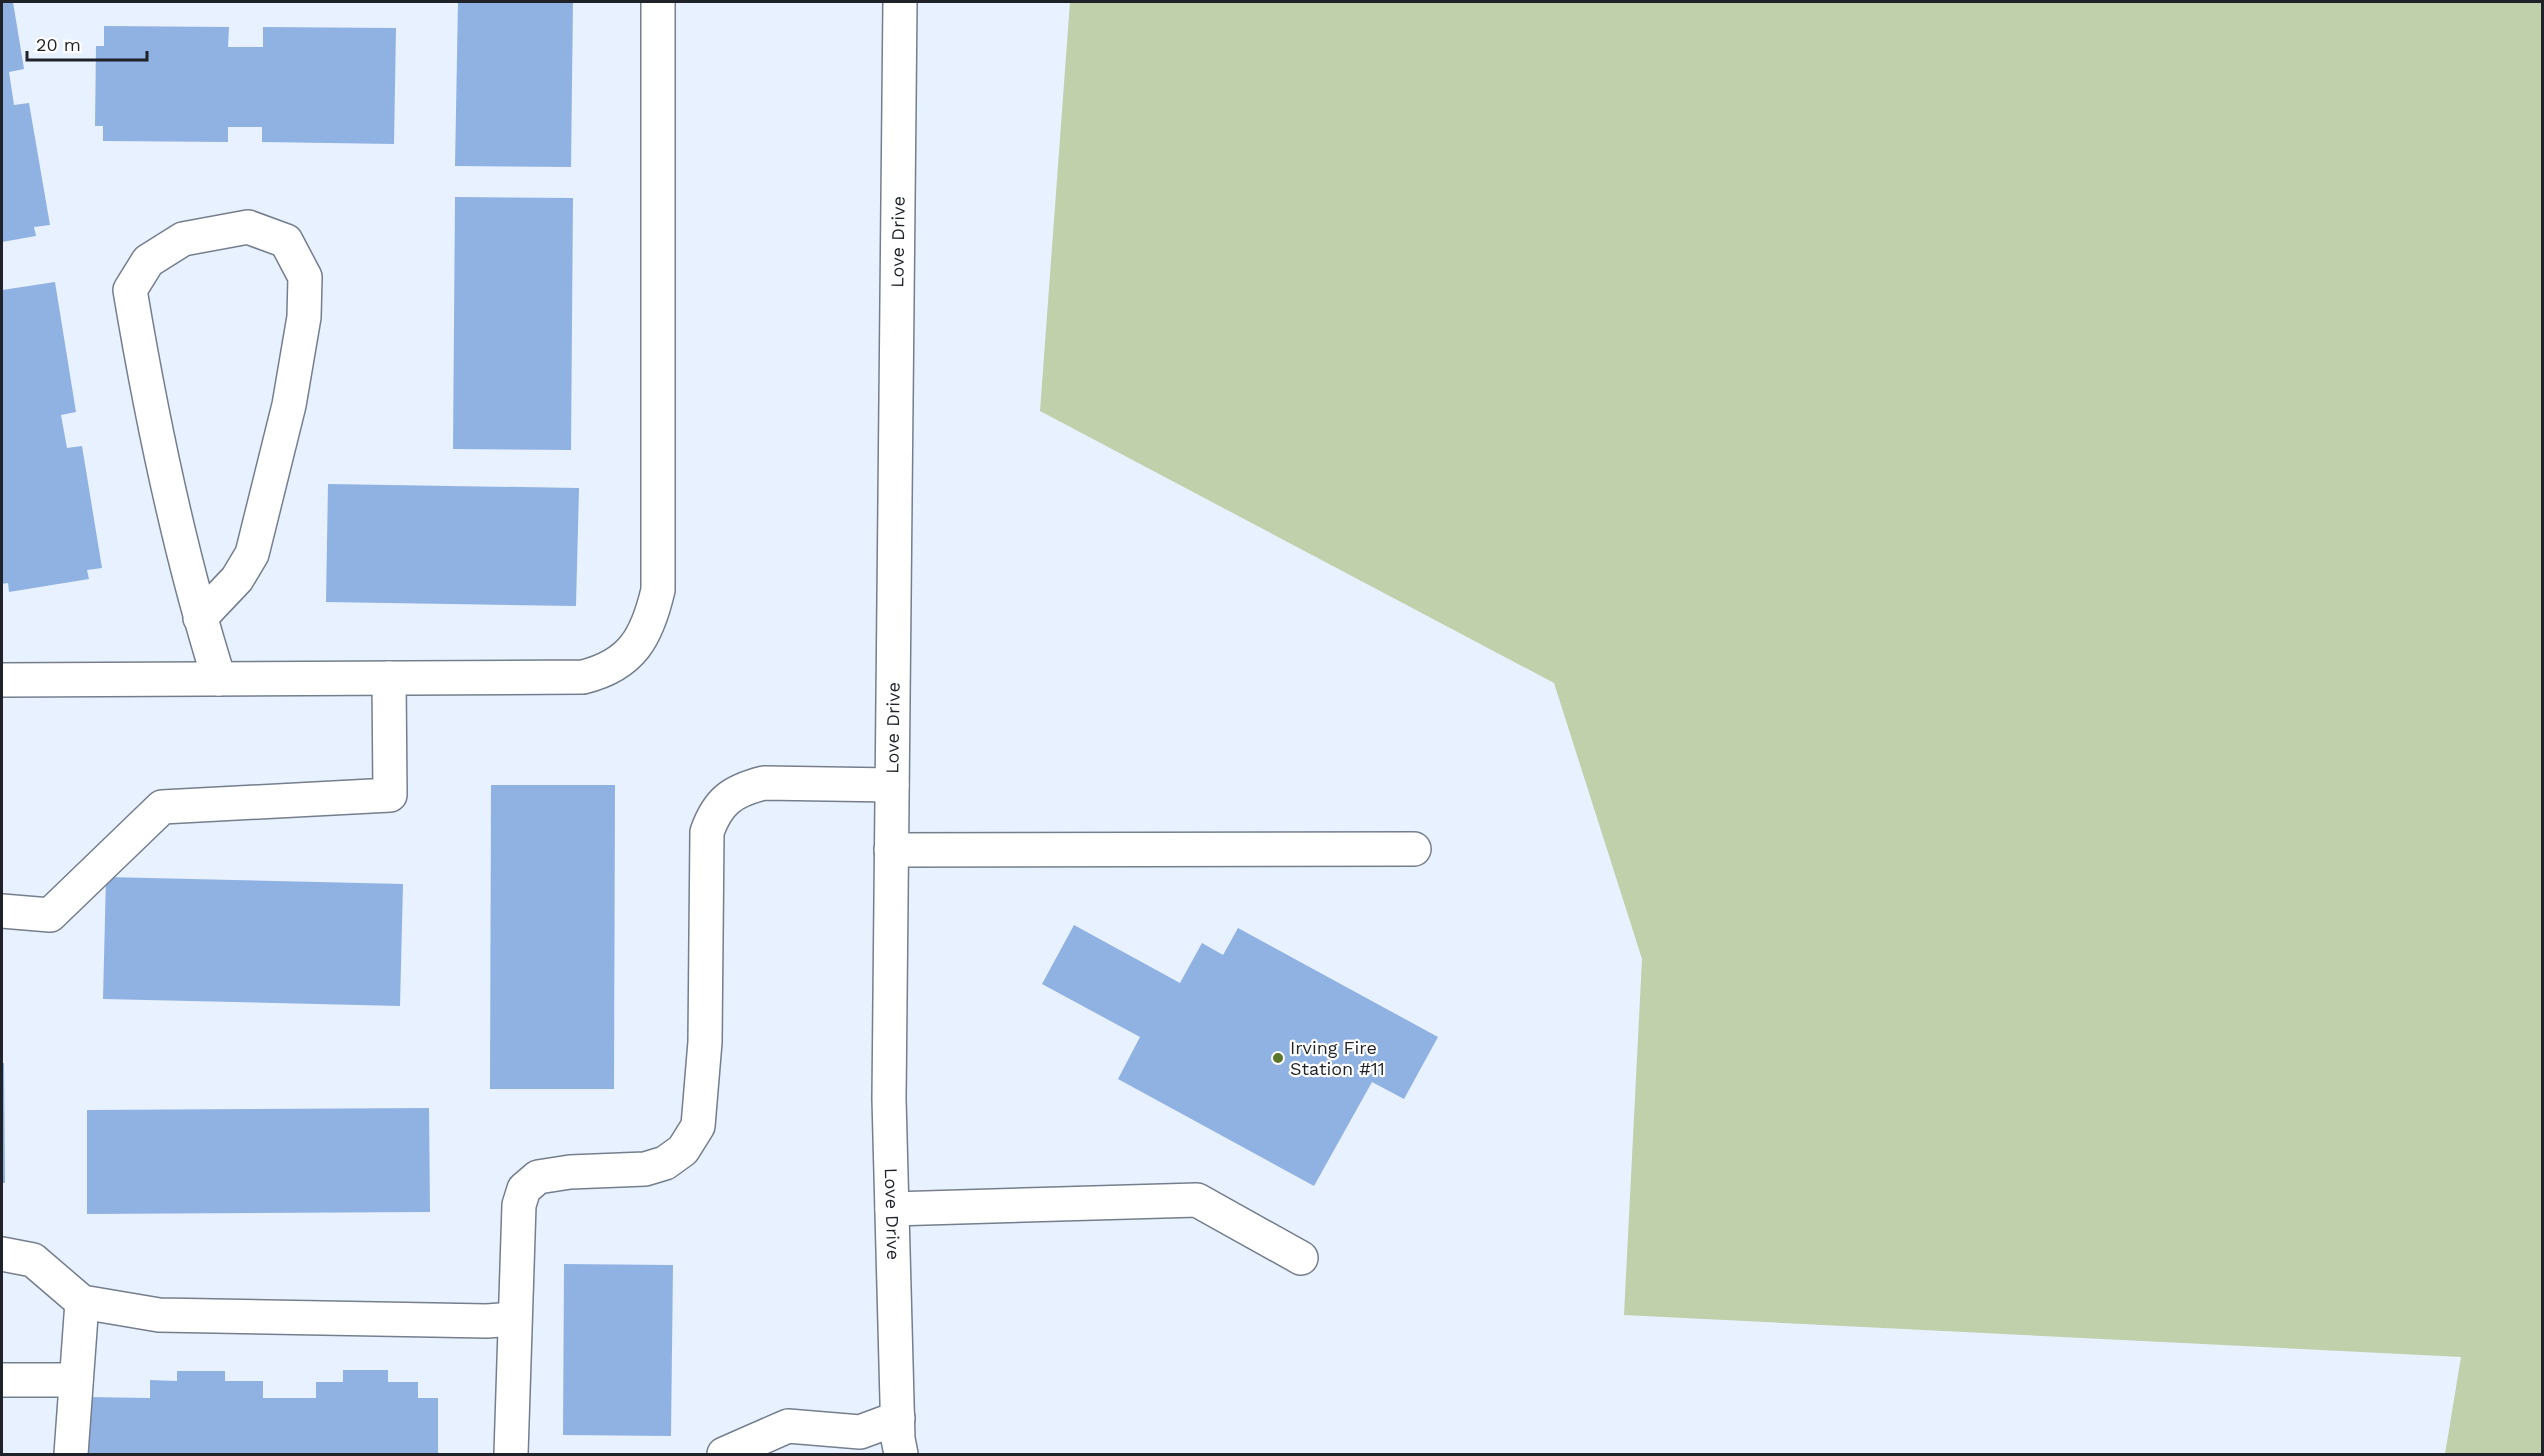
<svg xmlns="http://www.w3.org/2000/svg" width="2544" height="1456" font-family="'Work Sans',sans-serif">
<style>
.green{fill:#c0d0aa}
.building{fill:#90b2e2}
.lines{fill:none;stroke-linecap:round;stroke-linejoin:round}
.minor-casing{stroke:#747e8d;stroke-width:36}
.minor{stroke:#fff;stroke-width:33}
.poi-dot{fill:#5c772b;stroke:#fff;stroke-width:2}
.labels{text-anchor:middle;stroke-width:4.5;stroke-linejoin:round;paint-order:stroke}
.street-label{font-size:18px;fill:#1f2329;stroke:#fff}
.poi-label{font-size:18px;fill:#1f2329;stroke:#fff;text-anchor:start}
</style>
<rect width="100%" height="100%" fill="#e8f1ff"/>
<polygon class="green" points="1070,2 2542,2 2542,1454 2445,1454 2461,1357 1624,1315 1642,959 1554,683 1040,411"/>
<g class="building">
<polygon points="2,2 13,2 24,69 9,72 14,105 29,103 50,225 34,227 36,236 2,242"/>
<polygon points="458,2 573,2 571,167 455,166"/>
<polygon points="104,26 229,27 228,47 263,47 263,27 396,28 394,144 262,142 262,127 228,127 228,142 103,141 103,126 95,126 96,46 104,46"/>
<polygon points="455,197 573,198 571,450 453,449"/>
<polygon points="55,282 76,412 61,415 67,448 82,446 102,568 87,570 89,579 9,592 8,583 2,584 2,290"/>
<polygon points="328,484 579,488 576,606 326,602"/>
<polygon points="491,785 615,785 614,1089 490,1089"/>
<polygon points="106,877 403,884 400,1006 103,999"/>
<polygon points="1074,925 1180,983 1202,943 1223,955 1238,928 1438,1037 1404,1099 1372,1082 1314,1186 1118,1079 1140,1037 1042,984"/>
<polygon points="2,1063 4,1063 5,1183 2,1183"/>
<polygon points="429,1108 430,1212 87,1214 87,1110"/>
<polygon points="564,1264 673,1265 671,1436 563,1435"/>
<polygon points="343,1370 388,1370 388,1382 418,1382 418,1398 438,1398 438,1454 87,1454 88,1397 150,1398 150,1380 177,1381 177,1371 225,1371 225,1381 263,1381 263,1398 316,1398 316,1382 343,1382"/>
</g>
<g class="lines">
<g class="minor-casing">
<g id="minor">
<path id="s1" d="M 900,2 L 889,1099 L 898,1439 L 901,1454"/>
<path d="M 200,618 L 237,579 L 252,554 L 289,405 L 304,317 L 305,277 L 286,241 L 248,227 L 183,239 L 148,261 L 130,290 C 152,421 179,552 219,679"/>
<path d="M 2,680 L 583,677 C 632,665 647,637 658,590 L 658,2"/>
<polyline points="891,850 1414,849"/>
<polyline points="2,911 50,915 162,807 390,795 389,678"/>
<polyline points="892,1209 1197,1200 1301,1258"/>
<polyline points="2,1254 33,1260 82,1302 159,1315 487,1321 514,1319"/>
<polyline points="2,1380 76,1380"/>
<polyline points="71,1454 82,1302"/>
<path d="M 511,1454 L 519,1205 L 524,1189 L 538,1177 L 570,1172 L 645,1169 L 665,1163 L 683,1150 L 698,1126 L 705,1042 L 707,832 C 718,801 732,791 764,783 L 892,785"/>
<polyline points="724,1454 788,1426 860,1432 898,1418"/>
</g>
</g>
<use href="#minor" class="minor"/>
</g>
<circle class="poi-dot" cx="1278" cy="1058" r="6"/>
<g class="labels">
<g class="street-label">
<text transform="translate(898 242) rotate(-89)" y="6">Love Drive</text>
<text transform="translate(893 728) rotate(-89)" y="6">Love Drive</text>
<text dy="6" stroke="none"><textPath href="#s1" startOffset="1212">Love Drive</textPath></text>
</g>
<g class="poi-label">
<text x="1290" y="1054">Irving Fire<tspan x="1290" dy="21">Station #11</tspan></text>
</g>
</g>
<rect width="2544" height="1456" fill="none" stroke="#1f2329" stroke-width="6"/>
<path d="M27 51v9h120v-9" fill="none" stroke="#1f2329" stroke-width="3"/>
<text x="36" y="51" font-size="18" fill="#1f2329" stroke="#ffffff" stroke-width="4.5" paint-order="stroke">20 m</text>
</svg>
